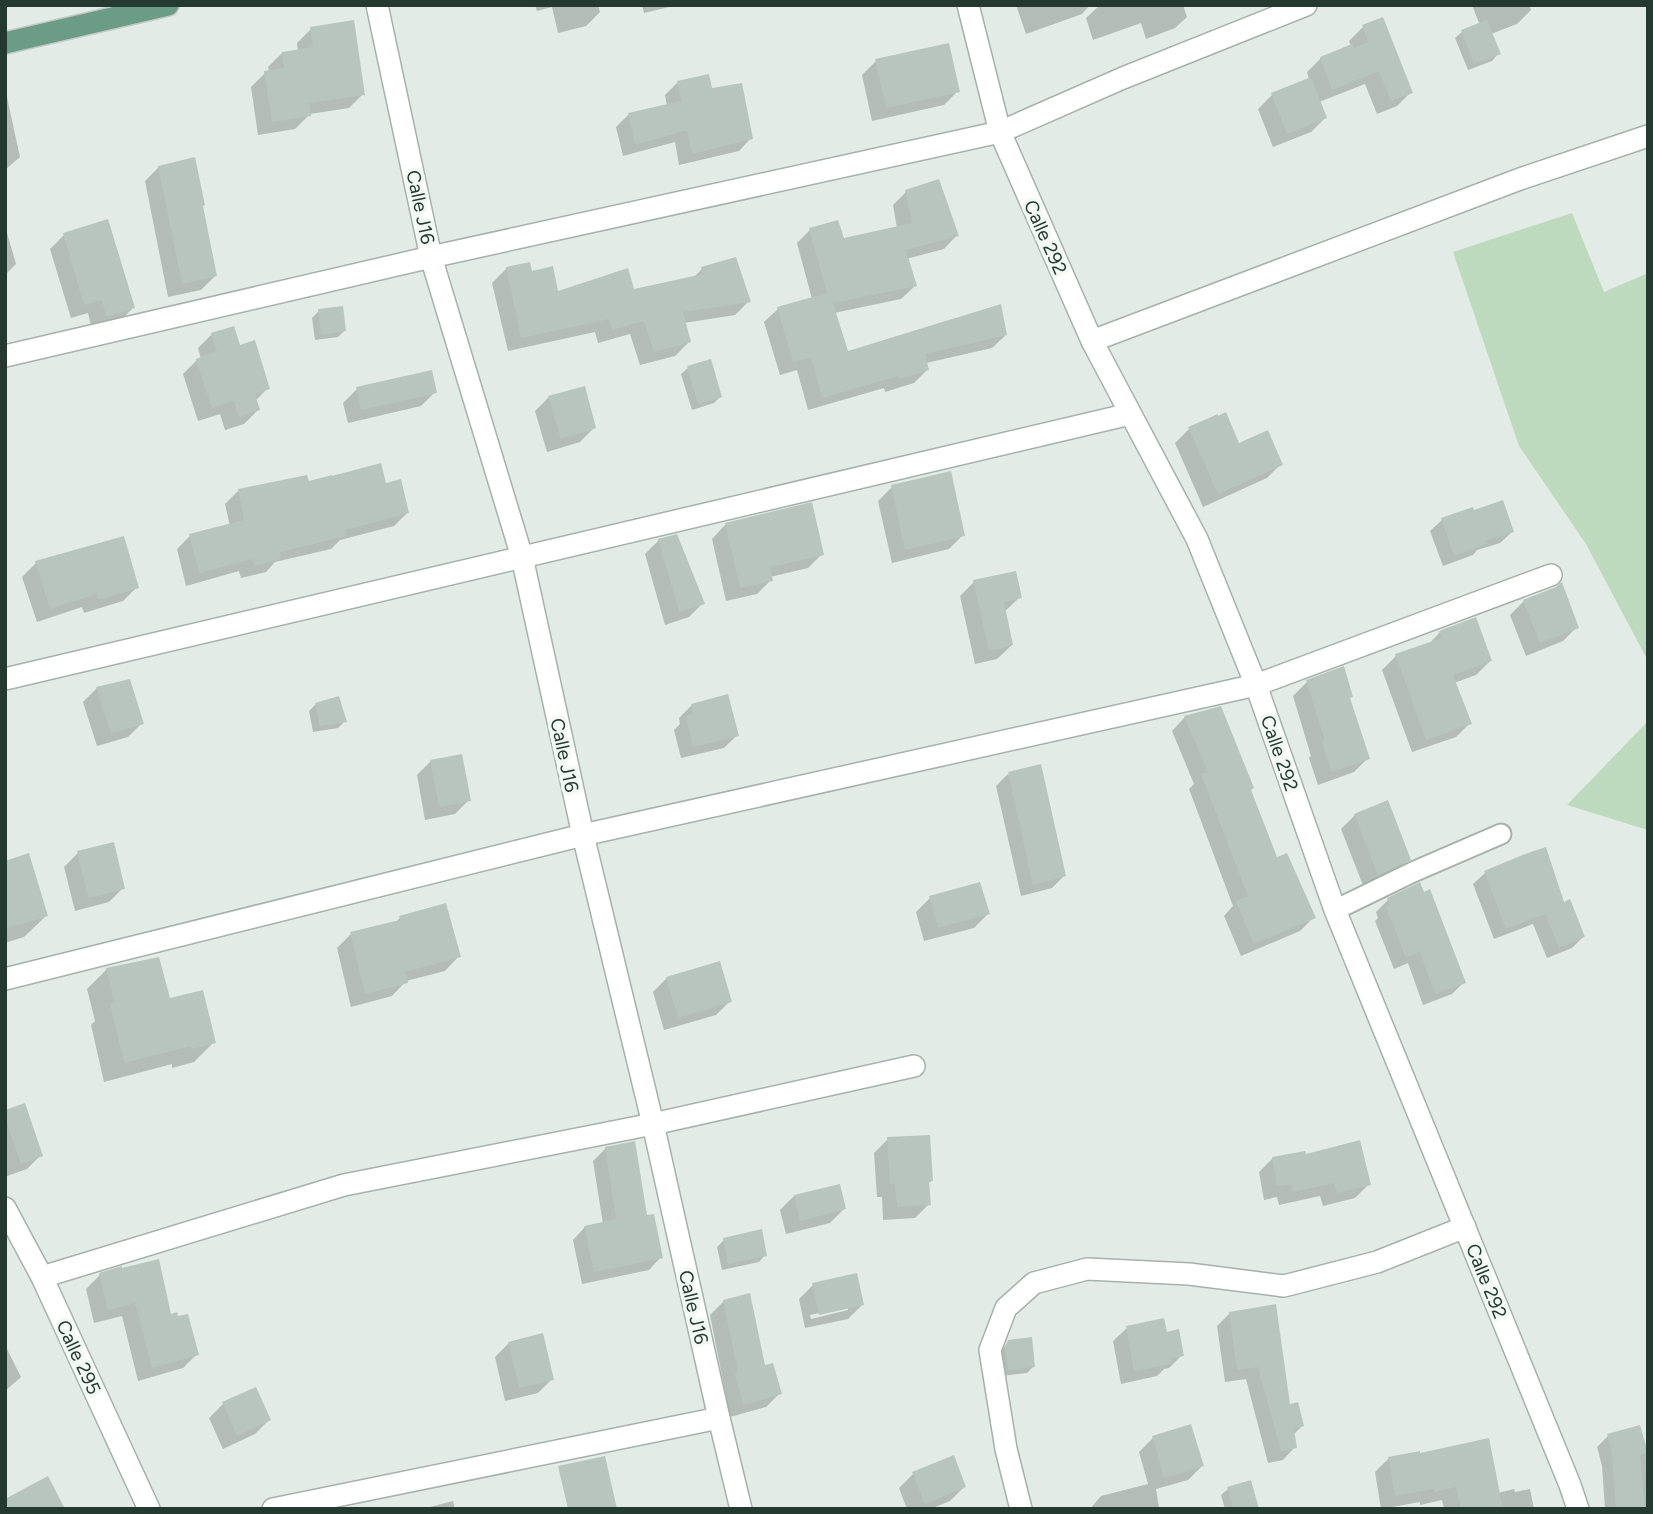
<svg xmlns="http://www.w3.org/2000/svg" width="1653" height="1514" font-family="Figtree,sans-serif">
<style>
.green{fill:#bddabf}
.shadow{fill:#0003;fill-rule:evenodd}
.building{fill:#b8c5be}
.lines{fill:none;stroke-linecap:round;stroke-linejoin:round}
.lane-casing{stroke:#a5b2ab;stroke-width:23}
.street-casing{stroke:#a5b2ab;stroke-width:24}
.primary-casing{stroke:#c2c8c5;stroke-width:24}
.lane{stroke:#fff;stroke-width:19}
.street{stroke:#fff;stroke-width:21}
.primary{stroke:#6b9c86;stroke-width:21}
.labels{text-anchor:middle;stroke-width:7;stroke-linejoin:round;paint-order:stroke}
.street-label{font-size:19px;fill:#243a30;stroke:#f2f8f4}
</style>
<rect width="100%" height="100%" fill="#e2ebe5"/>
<g class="green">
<polygon points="1572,213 1604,292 1648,273 1648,661 1586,544 1519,446 1453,252"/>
<polygon points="1648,721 1648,830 1567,805"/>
</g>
<g class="shadow">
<polygon points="535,5 598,5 600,12 586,26 558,33 552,7 537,11"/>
<polygon points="642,5 678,5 644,13"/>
<polygon points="1016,5 1090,5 1082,14 1026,34"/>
<polygon points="1100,5 1183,5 1187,17 1175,28 1146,39 1141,23 1093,40 1086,18"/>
<polygon points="1472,5 1529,5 1531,10 1517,24 1491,34 1498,54 1492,61 1468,70 1455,38 1462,32 1479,23"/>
<polygon points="1363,27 1411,92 1397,106 1377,114 1365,84 1319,102 1325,118 1311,132 1273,147 1258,109 1272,95 1309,79 1307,72 1321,58 1351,46 1349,41"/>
<polygon points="311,29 363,94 349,108 310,114 295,129 258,135 251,87 265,73 269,72 268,67 282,53 298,51 297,43"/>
<polygon points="876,61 958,91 944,105 872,121 862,75"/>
<polygon points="677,83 711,90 751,138 739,151 679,165 675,142 623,156 616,127 628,115 667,106 665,95"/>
<polygon points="7,97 20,157 5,170 5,98"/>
<polygon points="159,167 201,207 215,276 201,290 168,297 145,181"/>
<polygon points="906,192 957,235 944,249 906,259 915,286 901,299 834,313 847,353 1006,335 992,348 926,363 927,370 914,383 885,392 884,388 808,410 797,370 780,375 764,322 778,309 812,299 797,243 810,230 842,240 897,228 893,205"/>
<polygon points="5,226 16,264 5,275"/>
<polygon points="64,235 133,308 119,322 92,330 88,313 71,318 50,249"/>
<polygon points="506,269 531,273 557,293 633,291 693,278 702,269 749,301 735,315 684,323 689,342 675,356 640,365 630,334 598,343 595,332 508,351 492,283"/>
<polygon points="319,311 344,331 338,337 315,340 312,318"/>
<polygon points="212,334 239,347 268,388 255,401 258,410 244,424 225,430 220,414 198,421 183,374 197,360 201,359 198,348"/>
<polygon points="688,368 720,397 714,403 692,410 681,374"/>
<polygon points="357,389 435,392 421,406 348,423 343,403"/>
<polygon points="549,397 594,428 580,442 547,452 535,411"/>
<polygon points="1189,429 1239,446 1281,464 1267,478 1203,507 1175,443"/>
<polygon points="307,483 385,485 408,512 394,526 340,540 331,549 275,562 266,572 241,578 239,571 186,586 177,549 190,536 230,526 225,504 239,490"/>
<polygon points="892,487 963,535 949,549 892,563 878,501"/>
<polygon points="1473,512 1512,532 1500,543 1477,550 1473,555 1443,566 1430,531 1442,520"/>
<polygon points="726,524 822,554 808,568 770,577 771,580 757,594 726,601 712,539"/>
<polygon points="659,540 703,603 689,617 665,625 645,554"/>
<polygon points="36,563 137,587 123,601 84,613 82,607 37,622 22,577"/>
<polygon points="974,582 1020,597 1004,612 1012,645 997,659 975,664 960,596"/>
<polygon points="1524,601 1577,627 1563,641 1526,656 1510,615"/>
<polygon points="1440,632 1490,661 1476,675 1454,683 1470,723 1456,737 1412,752 1382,670 1396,656 1428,645"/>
<polygon points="1343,668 1349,699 1368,758 1354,772 1318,785 1309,758 1311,756 1293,696 1307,682"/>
<polygon points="97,688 142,723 128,737 97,746 83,702"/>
<polygon points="316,704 345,721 338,728 313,732 309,711"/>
<polygon points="692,705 737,735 724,748 681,758 674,730 680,724 679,718"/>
<polygon points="1185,717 1250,791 1276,859 1313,918 1300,931 1241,956 1224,916 1233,906 1189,789 1194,784 1172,731"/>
<polygon points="431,761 469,800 455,814 425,820 417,775"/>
<polygon points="1008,774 1065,875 1052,888 1021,896 996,786"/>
<polygon points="1355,815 1409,859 1395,873 1364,888 1341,829"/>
<polygon points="78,853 123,888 109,902 75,911 64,867"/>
<polygon points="1526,856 1562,904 1583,937 1572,948 1547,958 1533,924 1494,939 1473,884 1485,873"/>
<polygon points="5,863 46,916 24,937 5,943"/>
<polygon points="930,898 988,914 974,928 924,941 916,912"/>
<polygon points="1388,900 1464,982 1452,994 1423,1005 1408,963 1394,969 1375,921 1378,918 1376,912"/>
<polygon points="400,918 459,956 445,971 406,981 392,996 351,1007 337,948 351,934 395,923"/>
<polygon points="107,969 169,1000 214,1042 194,1062 172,1068 172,1064 104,1082 91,1025 95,1021 87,989"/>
<polygon points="667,978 730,1001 716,1015 664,1030 653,992"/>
<polygon points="5,1112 41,1155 27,1169 7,1176 5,1173"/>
<polygon points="888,1139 931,1181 927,1184 929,1204 915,1218 883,1220 882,1197 877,1197 874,1153"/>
<polygon points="606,1148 646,1217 661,1257 649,1270 582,1284 573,1240 585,1227 603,1224 593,1161"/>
<polygon points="1305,1156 1369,1184 1355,1198 1323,1206 1320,1196 1279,1205 1277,1197 1264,1200 1259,1172 1273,1158"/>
<polygon points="794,1196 844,1209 830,1223 786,1234 780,1210"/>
<polygon points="724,1240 765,1255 759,1262 722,1270 717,1247"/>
<polygon points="100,1275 170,1316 197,1354 183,1368 138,1381 122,1316 94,1323 86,1289"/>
<path d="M 813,1285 L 862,1305 L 848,1319 L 805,1328 L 799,1299 ZM 848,1307 L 848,1310 L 811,1319 L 810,1315 Z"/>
<polygon points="724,1301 780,1393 766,1407 730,1417 722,1389 724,1386 710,1315"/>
<polygon points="1230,1313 1302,1426 1293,1435 1295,1447 1283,1460 1268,1463 1246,1379 1225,1382 1217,1326"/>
<polygon points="1127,1328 1165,1335 1182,1355 1169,1368 1164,1369 1157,1376 1121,1384 1113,1341"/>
<polygon points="1009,1342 1034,1366 1027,1373 1002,1376 999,1355 1002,1349"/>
<polygon points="509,1343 552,1379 538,1393 505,1401 495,1357"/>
<polygon points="5,1345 21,1377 5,1391"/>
<polygon points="223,1404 269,1420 255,1434 223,1449 209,1418"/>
<polygon points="1639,1427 1648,1459 1648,1509 1605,1509 1602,1466 1597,1447 1608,1436"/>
<polygon points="1153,1438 1202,1466 1188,1480 1156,1489 1159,1507 1158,1509 1090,1509 1101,1496 1148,1484 1139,1452"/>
<polygon points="1389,1458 1498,1493 1514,1489 1515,1492 1530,1489 1534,1509 1444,1509 1442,1500 1420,1505 1420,1502 1381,1509 1375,1472"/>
<polygon points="913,1474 964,1487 950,1501 930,1509 907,1509 899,1488"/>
<polygon points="1228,1489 1258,1509 1225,1509 1221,1495"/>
<polygon points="453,1501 455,1509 422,1509"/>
</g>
<g class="building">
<polygon points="1383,17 1413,93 1391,101 1379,71 1332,90 1320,57 1352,44 1354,48 1368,42 1362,25"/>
<polygon points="354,20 365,95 309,103 311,116 272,122 264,71 284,68 282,52 313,47 310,27"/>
<polygon points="1487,20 1501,54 1474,64 1461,30"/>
<polygon points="949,43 960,92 886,108 875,59"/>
<polygon points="709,74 712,88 742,83 753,139 692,154 687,130 635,145 628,113 681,101 677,81"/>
<polygon points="1311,77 1327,118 1287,134 1271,93"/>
<polygon points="195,157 205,205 203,206 217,276 182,284 158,166"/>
<polygon points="939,179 959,236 906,250 917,286 833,303 848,351 1001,304 1007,335 925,354 929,370 899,379 898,376 822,398 811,357 793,362 777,307 827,293 809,228 838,220 844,238 912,223 905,190"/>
<polygon points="108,219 135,308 106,317 102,300 84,305 63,233"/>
<polygon points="736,257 751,302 683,312 691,342 654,352 644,321 612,330 609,319 521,338 506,267 530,262 532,271 553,266 558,291 628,268 634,289 703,274 701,267"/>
<polygon points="343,306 346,331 321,335 318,309"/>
<polygon points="234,326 240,345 255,340 270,389 255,394 260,410 239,417 234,401 212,408 196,359 217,351 211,333"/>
<polygon points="711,359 722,397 698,404 687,366"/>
<polygon points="432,370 437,393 361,410 356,387"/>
<polygon points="585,386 596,428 561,439 548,396"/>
<polygon points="1226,412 1239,443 1268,430 1283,465 1218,494 1188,427 1218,414 1218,416"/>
<polygon points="381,463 386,483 401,479 409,513 345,530 346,536 280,552 281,559 254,566 252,559 199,573 189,534 244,520 238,489 307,475 309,481 332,475 332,476"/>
<polygon points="951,471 965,536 905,550 891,485"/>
<polygon points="1503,500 1514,532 1485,541 1486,544 1454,556 1441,518 1473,507 1474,510"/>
<polygon points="812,502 824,555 770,567 773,581 740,588 725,523"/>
<polygon points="677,534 705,604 679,612 658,539"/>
<polygon points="124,536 139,588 98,600 96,594 50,609 35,561"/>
<polygon points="1016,571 1022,598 1004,602 1013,645 989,651 973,580"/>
<polygon points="1562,582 1579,628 1540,643 1523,600 1556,587"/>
<polygon points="1476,617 1492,661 1453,675 1472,724 1426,740 1395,654 1442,638 1439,631"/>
<polygon points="1344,666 1353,697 1350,698 1370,759 1332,772 1322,742 1325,741 1306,680"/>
<polygon points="130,679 144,724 111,733 96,687"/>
<polygon points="728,694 739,736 693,747 686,716 693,714 691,704"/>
<polygon points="339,696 347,722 320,726 315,703"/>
<polygon points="1221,706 1254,788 1251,790 1277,857 1287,853 1316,918 1254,944 1236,901 1248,896 1201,774 1208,772 1184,716"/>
<polygon points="462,754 471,801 439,807 430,760"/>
<polygon points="1041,764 1066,876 1033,885 1008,772"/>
<polygon points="1388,800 1411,860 1378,875 1354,814"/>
<polygon points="114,842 125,889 88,898 77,851"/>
<polygon points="1546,847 1564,902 1570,899 1585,937 1559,948 1545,914 1506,929 1484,871 1525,854"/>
<polygon points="29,853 48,916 5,929 5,861"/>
<polygon points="980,882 990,914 938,928 929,896"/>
<polygon points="1420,882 1424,892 1430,889 1466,983 1435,994 1420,952 1406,958 1386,907 1390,906 1387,898"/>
<polygon points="446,903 461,957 405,972 408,983 365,994 350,932 400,920 399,916"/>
<polygon points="159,957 170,998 203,990 216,1043 192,1049 191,1046 124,1063 110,1004 114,1002 106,968"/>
<polygon points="720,961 732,1002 678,1018 666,977"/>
<polygon points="25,1103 43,1156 21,1164 5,1118 5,1110"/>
<polygon points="930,1135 933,1181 929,1182 931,1205 897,1207 895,1184 890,1184 887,1137"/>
<polygon points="1360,1140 1371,1185 1337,1193 1334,1183 1293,1192 1291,1184 1277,1186 1272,1157 1305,1151 1306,1154"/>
<polygon points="635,1141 647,1215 654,1214 663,1258 594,1272 584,1226 616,1219 605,1147"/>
<polygon points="840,1184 846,1209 800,1221 794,1195"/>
<polygon points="762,1229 767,1256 728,1264 723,1238"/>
<polygon points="159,1259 171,1314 177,1312 178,1316 188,1314 199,1355 152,1368 135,1303 108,1310 99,1273 122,1266 122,1268"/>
<polygon points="857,1273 864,1305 819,1315 812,1283"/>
<polygon points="750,1293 765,1365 773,1363 782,1394 743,1405 735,1373 738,1373 723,1300"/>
<polygon points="1276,1304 1290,1404 1298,1402 1304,1426 1294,1429 1297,1448 1281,1451 1258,1367 1237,1370 1229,1312"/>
<polygon points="1164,1318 1167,1332 1179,1329 1184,1356 1171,1358 1172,1364 1134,1371 1126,1326"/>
<polygon points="543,1333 554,1380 519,1388 508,1342"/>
<polygon points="1032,1337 1035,1367 1008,1370 1005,1347 1008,1340"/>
<polygon points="256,1387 271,1420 237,1436 222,1402"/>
<polygon points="1191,1424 1204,1466 1164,1478 1152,1436"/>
<polygon points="1640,1425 1648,1453 1640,1455 1645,1509 1616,1509 1612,1454 1607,1434"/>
<polygon points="1489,1438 1503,1509 1461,1509 1456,1487 1434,1492 1434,1489 1395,1496 1388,1457 1420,1451 1420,1453"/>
<polygon points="954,1455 966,1487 925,1504 912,1472"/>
<polygon points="605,1456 617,1509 568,1509 558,1466"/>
<polygon points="48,1476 65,1509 5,1509 5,1499"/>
<polygon points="1251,1480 1259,1509 1233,1509 1227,1487"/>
</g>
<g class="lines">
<g class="lane-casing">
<polyline id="lane" points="1335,910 1413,872 1501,834"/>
</g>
<g class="street-casing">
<g id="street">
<polyline points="377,5 431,257 522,557 583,835 653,1124 719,1418 741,1509"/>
<polyline points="968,5 1000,132 1092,341 1197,539 1256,685 1335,910 1570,1485 1578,1509"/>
<polyline points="1092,341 1520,179 1648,136"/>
<polyline points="5,356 431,257 1000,132 1123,78 1306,5"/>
<polyline points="5,679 1130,414"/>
<polyline points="5,979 583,835 1256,685 1551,575"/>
<polyline points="5,1208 42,1277 149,1509"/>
<polyline points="42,1277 344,1185 653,1124 914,1066"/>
<polyline points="273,1509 719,1418"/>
<polyline points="1021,1509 1006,1449 990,1350 1006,1308 1034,1283 1087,1269 1189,1274 1284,1286 1377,1262 1465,1227"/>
</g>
</g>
<g class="primary-casing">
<polyline id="primary" points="5,43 168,5"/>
</g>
<use href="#lane" class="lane"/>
<use href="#street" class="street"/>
<use href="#primary" class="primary"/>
</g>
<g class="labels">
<g class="street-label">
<text transform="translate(421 207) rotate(78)" y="7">Calle J16</text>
<text transform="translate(1046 237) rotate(66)" y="7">Calle 292</text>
<text transform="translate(1280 753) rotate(71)" y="7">Calle 292</text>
<text transform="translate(565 755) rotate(78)" y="7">Calle J16</text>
<text transform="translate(1487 1281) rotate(68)" y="7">Calle 292</text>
<text transform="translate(694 1307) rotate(77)" y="7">Calle J16</text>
<text transform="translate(79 1357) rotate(65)" y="7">Calle 295</text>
</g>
</g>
<rect width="1653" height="1514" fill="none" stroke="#243a30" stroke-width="14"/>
</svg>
